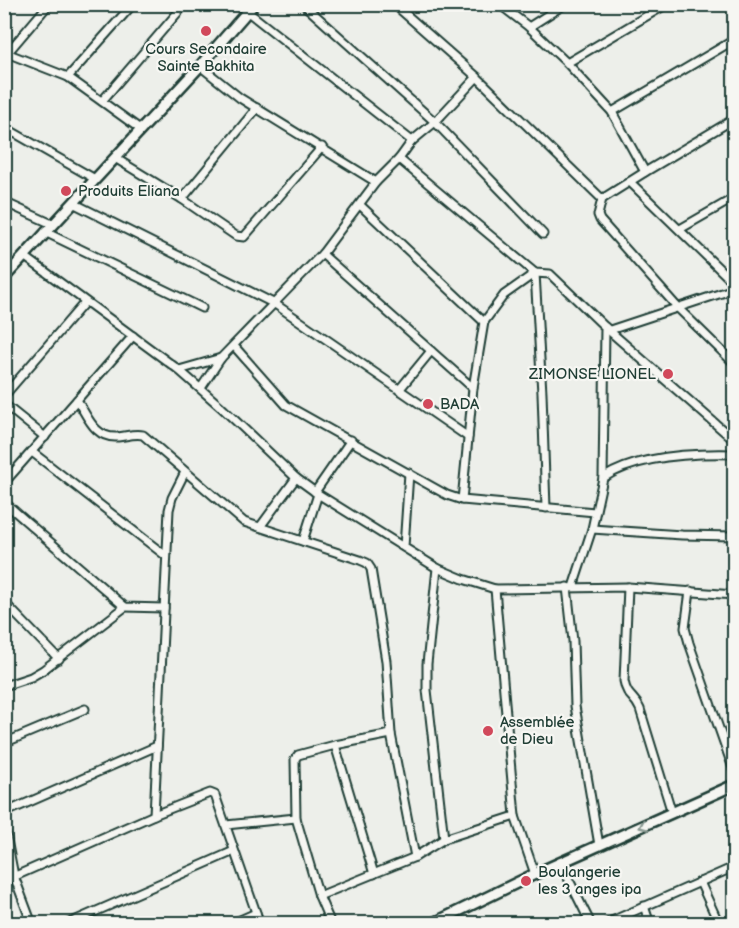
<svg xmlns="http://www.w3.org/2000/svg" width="739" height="928" font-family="'Balsamiq Sans',sans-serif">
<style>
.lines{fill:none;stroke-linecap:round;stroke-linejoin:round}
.minor-casing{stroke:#1f3d34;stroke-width:11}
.secondary-casing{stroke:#1f3d34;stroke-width:14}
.minor{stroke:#f6f6f2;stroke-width:7}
.secondary{stroke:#f6f6f2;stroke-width:9}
.oneway{stroke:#8a9a93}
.poi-dot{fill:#d1495b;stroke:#f6f6f2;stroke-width:2}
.labels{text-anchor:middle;stroke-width:4.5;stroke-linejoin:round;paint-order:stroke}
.poi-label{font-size:15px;fill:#1f3d34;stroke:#f6f6f2;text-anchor:start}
</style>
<rect width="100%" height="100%" fill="#edefea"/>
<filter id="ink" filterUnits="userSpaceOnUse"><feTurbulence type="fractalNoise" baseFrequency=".0167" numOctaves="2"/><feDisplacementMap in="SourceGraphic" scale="12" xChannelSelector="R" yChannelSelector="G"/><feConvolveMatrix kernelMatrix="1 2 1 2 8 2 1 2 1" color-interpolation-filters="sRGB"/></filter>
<g filter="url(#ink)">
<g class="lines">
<g class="minor-casing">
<g id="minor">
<polyline points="303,4 435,122 543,234"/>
<polyline points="394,4 477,77 602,199"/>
<polyline points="499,4 529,27 567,63 612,112 645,172"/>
<polyline points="248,12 412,141"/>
<polyline points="529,27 565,4"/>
<polyline points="4,52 68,77 140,129"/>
<polyline points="4,57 49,4"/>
<polyline points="567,63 667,4"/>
<polyline points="200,66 240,98 376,182"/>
<polyline points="68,77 133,4"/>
<polyline points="102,101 185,4"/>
<polyline points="612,112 734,40"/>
<polyline points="734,119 645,172 602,199 598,215 600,220 679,309 734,363"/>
<polyline points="4,127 95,179"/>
<polyline points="115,158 182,199 236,236 244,237 322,147"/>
<polyline points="399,159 535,273 550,274 605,327 734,440"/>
<polyline points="630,182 734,283"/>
<polyline points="182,199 257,108"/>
<polyline points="4,202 52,224"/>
<polyline points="73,203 275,304 468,437"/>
<polyline points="360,205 484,322"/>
<polyline points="680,229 734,198"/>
<polyline points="45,232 202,308"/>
<polyline points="322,254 473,388"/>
<polyline points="24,256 179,370 221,407 296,478 318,494 437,568 463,579 495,589 628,587 734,595"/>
<polyline points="535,273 542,393 546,508"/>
<polyline points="610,330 734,289"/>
<polyline points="234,346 286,405 447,495 462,500 595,512"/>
<polyline points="179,370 221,358"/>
<polyline points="201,388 221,358 322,254 376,182 399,159 412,141 435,122 477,77"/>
<polyline points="399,390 431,351"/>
<polyline points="4,396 85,302"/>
<path d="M 77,400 C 88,417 95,439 118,437 C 127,436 135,433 143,435 L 244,522 L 360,560 L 367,563 L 371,569 L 386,661 L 391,734 L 415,857"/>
<polyline points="4,404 45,437"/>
<polyline points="32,452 166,556"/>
<path d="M 603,478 C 638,455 693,453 734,454"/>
<polyline points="4,483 133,336"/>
<polyline points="315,492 351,440"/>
<polyline points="462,500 473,388 484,322 504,295 535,273"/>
<polyline points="4,502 125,607 164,608"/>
<polyline points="260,527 296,478"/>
<polyline points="592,529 682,535 734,536"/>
<polyline points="303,541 318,494"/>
<polyline points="404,547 409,473"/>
<polyline points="437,568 427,664 427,690 444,839"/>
<polyline points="567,587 573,641 575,706 599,845"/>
<polyline points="573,587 592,529 603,478 605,327"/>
<path d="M 628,587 L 624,681 C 627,698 635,696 640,709 L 672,813"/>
<polyline points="495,589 515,816 535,874"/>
<polyline points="690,591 685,628 689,643 734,771"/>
<polyline points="4,602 59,659"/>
<polyline points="4,686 31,677 43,670 125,607"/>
<polyline points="4,743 85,709"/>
<polyline points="335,745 374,874"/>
<polyline points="4,813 157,746"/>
<polyline points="154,815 169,510 172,498 185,472"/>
<polyline points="4,824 14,876 32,924"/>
<polyline points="226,825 296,818"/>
<polyline points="560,862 591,924"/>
<polyline points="4,881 154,815 210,793 215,795 260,924"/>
<polyline points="700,882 719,924"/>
<polyline points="319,896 415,857 444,839 515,816"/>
<polyline points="644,906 650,924"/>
<polyline points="67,924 234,851"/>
<polyline points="231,924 256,913"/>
<polyline points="331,924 319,896 296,818 295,759 298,755 335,745 391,734"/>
<polyline points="605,924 734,867"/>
</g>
</g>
<g class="secondary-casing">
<g id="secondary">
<polyline points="4,278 200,66 254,4"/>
<polyline points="432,924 535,874 734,785"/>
</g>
</g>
<use href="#minor" class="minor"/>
<use href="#secondary" class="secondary"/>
</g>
<defs><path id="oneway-chevron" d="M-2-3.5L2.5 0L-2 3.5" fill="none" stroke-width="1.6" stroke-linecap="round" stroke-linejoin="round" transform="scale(1.5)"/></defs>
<use class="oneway" href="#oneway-chevron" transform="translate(643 826) rotate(156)"/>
</g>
<g class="poi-dot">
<circle cx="206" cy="31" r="6"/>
<circle cx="66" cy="191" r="6"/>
<circle cx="668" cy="374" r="6"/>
<circle cx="428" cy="404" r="6"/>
<circle cx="488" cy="731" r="6"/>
<circle cx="526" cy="881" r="6"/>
</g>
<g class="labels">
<g class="poi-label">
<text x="206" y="54" text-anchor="middle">Cours Secondaire<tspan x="206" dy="17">Sainte Bakhita</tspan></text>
<text x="78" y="196">Produits Eliana</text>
<text x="656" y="379" text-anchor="end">ZIMONSE LIONEL</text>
<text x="440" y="409">BADA</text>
<text x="500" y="727">Assemblée<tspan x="500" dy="17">de Dieu</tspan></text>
<text x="538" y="877">Boulangerie<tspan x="538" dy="17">les 3 anges ipa</tspan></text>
</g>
</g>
<rect width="739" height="928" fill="none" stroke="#f6f6f2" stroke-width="24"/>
<rect x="12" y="12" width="715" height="904" fill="none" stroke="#1f3d34" stroke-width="2" filter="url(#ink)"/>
</svg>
